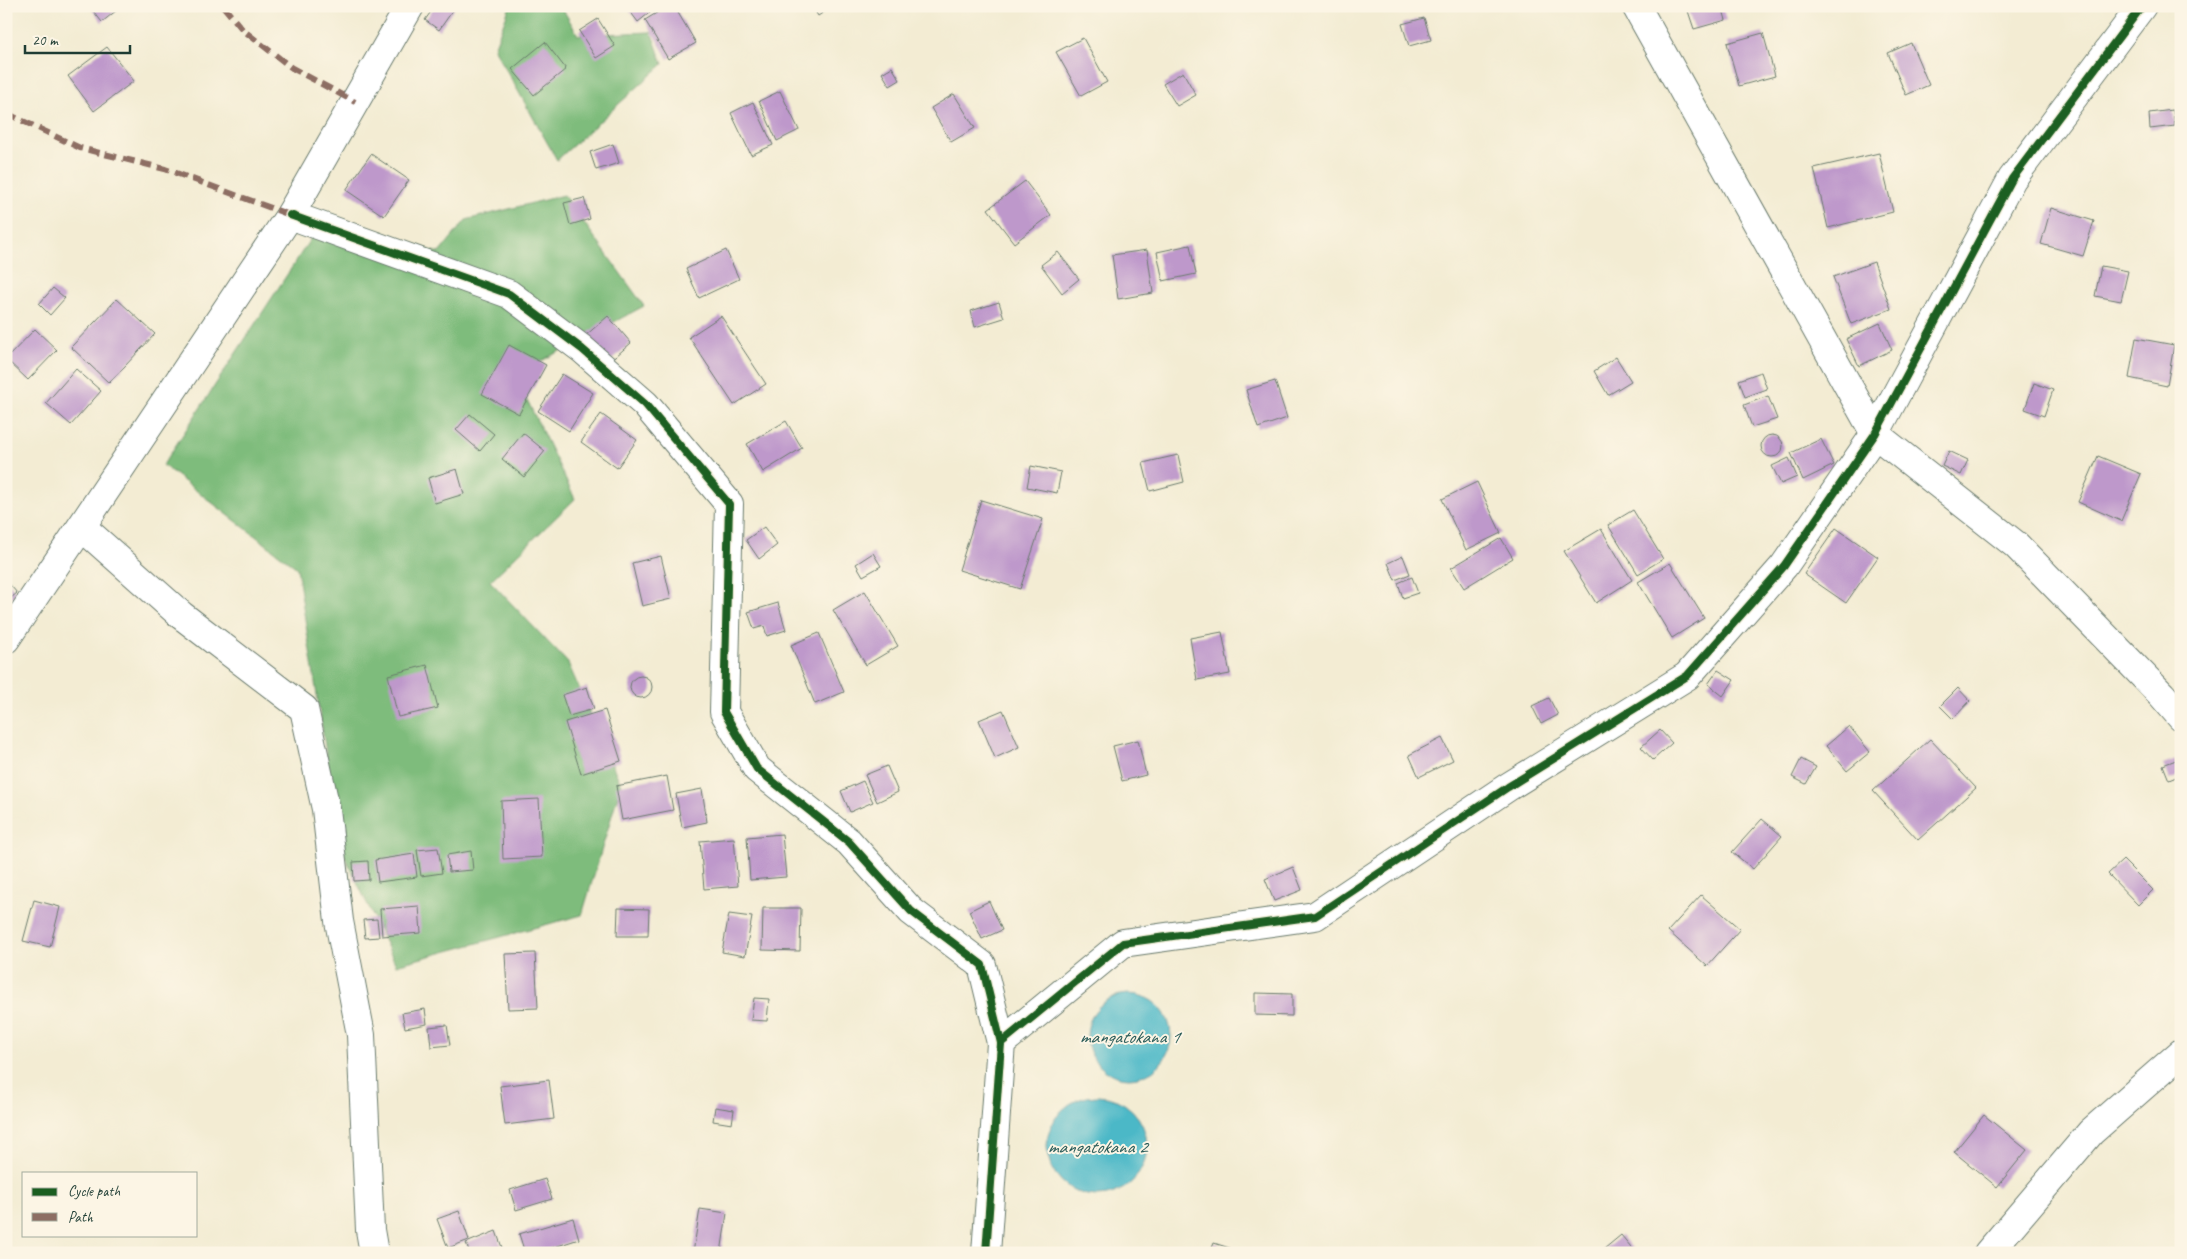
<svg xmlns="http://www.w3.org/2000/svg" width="2187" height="1259" font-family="Caveat,sans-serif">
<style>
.forest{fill:#7ebc7b;stroke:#4e7c58}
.water{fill:#4cb8c7;stroke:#367a7e}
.building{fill:#be98cb}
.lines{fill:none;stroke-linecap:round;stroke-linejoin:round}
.street-casing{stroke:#697a6c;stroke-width:30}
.street{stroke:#fff;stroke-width:28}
.quiet{stroke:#8d6e63;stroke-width:6;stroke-dasharray:12 6;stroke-linecap:butt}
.cycleway-casing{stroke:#fcf5e5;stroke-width:11}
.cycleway{stroke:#1b5e20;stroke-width:8}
.labels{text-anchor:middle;stroke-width:4;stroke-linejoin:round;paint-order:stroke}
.water-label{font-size:19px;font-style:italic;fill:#2a5c59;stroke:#fcf5e5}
</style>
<rect width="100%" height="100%" fill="#fcf5e5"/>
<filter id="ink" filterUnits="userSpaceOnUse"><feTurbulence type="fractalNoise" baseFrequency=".02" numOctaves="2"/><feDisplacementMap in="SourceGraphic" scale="10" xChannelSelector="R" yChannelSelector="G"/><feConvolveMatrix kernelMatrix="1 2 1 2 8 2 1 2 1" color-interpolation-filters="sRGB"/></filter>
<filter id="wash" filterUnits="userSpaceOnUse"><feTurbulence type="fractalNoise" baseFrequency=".0096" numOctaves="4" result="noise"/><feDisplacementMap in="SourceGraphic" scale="20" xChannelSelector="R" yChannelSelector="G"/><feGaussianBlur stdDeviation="1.12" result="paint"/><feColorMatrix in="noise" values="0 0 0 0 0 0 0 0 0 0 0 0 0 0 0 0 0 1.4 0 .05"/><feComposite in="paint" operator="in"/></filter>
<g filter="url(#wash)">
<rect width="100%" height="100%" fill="#f3ecd3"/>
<g class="forest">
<polygon points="510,6 561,6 578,35 651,32 663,64 557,160 494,48"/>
<polygon points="564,195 644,306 515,375 575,499 490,581 568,663 621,785 582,915 396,965 341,848 297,568 163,465 324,218 439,253 466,220"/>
</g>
<g class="water">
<circle cx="1129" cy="1036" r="42"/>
<circle cx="1097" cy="1146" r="50"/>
</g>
<g id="blocks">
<g class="building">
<polygon points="89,6 122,6 102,22"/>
<polygon points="435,6 456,6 439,30 425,20"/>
<polygon points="626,6 658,6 638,22"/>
<polygon points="668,6 674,6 696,43 668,59 645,20"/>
<polygon points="812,6 833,6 818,16"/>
<polygon points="1694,6 1722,6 1726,20 1694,29 1687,8"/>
<polygon points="1424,18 1431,40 1409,46 1402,24"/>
<polygon points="598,19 615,46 596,58 579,31"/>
<polygon points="1763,33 1775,76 1739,86 1727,43"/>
<polygon points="1083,38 1107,82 1081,96 1056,52"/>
<polygon points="545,42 566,69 534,95 512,69"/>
<polygon points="1911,43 1929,85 1906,95 1888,53"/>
<polygon points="107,47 134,81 94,111 68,76"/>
<polygon points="892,67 900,80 890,86 882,73"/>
<polygon points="1183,72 1196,95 1177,106 1163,84"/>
<polygon points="780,91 799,130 777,141 759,101"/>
<polygon points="954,94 975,128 951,142 931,108"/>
<polygon points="753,102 773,145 751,155 731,113"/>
<polygon points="2173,110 2175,126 2150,129 2149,113"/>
<polygon points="613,144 619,163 596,170 590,152"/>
<polygon points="1879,153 1893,212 1828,228 1814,168"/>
<polygon points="371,154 409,180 384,216 346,190"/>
<polygon points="1025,181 1051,215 1014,243 988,209"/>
<polygon points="584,198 590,219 570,225 564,203"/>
<polygon points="2051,208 2094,221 2083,256 2041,244"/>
<polygon points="1190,245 1196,274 1163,281 1157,252"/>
<polygon points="726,250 739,279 699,298 686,269"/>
<polygon points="1147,250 1153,293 1118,299 1112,255"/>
<polygon points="1058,252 1079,279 1062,293 1041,265"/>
<polygon points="1874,262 1891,309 1851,324 1833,277"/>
<polygon points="2101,266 2128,271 2121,301 2095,296"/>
<polygon points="53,288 65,298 50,315 39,304"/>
<polygon points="117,299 155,334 109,383 71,347"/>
<polygon points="999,302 1004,318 975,327 971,311"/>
<polygon points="608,316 631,343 608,363 585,336"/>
<polygon points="721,316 766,384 734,405 689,337"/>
<polygon points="1880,323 1892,350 1859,366 1846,339"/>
<polygon points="35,329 57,350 28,380 6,359"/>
<polygon points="2136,338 2174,345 2167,386 2129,378"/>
<polygon points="509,345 546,365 519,414 482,394"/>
<polygon points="1616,357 1631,381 1608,395 1594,371"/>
<polygon points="76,369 101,391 71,425 46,403"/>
<polygon points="1761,372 1767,389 1745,397 1739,380"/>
<polygon points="562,374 593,393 569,431 538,411"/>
<polygon points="1275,381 1287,418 1258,428 1246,390"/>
<polygon points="2034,383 2053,390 2044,416 2025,409"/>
<polygon points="1768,396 1777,419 1752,427 1744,405"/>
<polygon points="470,414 494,434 480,451 456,430"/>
<polygon points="601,414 637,440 617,468 581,442"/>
<polygon points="786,421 802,448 763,472 747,444"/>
<polygon points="523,433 545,451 524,477 502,459"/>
<circle cx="1772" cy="446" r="11"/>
<polygon points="1821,439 1834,465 1803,480 1791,453"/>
<polygon points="1949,451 1968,460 1961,475 1942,466"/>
<polygon points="1178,455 1184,482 1150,491 1143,463"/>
<polygon points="2098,456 2141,474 2121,521 2078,502"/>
<polygon points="1789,458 1797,477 1781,484 1772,466"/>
<polygon points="1031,466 1061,472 1057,493 1027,487"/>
<polygon points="457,469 464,494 435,503 428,478"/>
<polygon points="1477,482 1501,533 1466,550 1442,499"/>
<polygon points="981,500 1043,519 1020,589 959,570"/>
<polygon points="1633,510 1663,559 1638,574 1608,525"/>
<polygon points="764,527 777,545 759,559 746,540"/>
<polygon points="1836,528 1878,557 1846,603 1804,574"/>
<polygon points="1601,529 1632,580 1596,603 1564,551"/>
<polygon points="1501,538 1513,558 1464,588 1451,568"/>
<polygon points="873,553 881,566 863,576 856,564"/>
<polygon points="661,556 671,599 642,606 632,563"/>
<polygon points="1403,556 1410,574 1395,580 1388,563"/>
<polygon points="1670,563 1704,618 1672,638 1638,582"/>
<polygon points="1412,577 1418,593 1403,598 1398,583"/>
<polygon points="6,580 17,593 6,602"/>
<polygon points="865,591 898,646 866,665 833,610"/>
<polygon points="778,603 786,630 767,636 764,626 754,629 748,612"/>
<polygon points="1222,632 1230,674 1197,680 1190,638"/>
<polygon points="819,633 844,692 815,704 791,645"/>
<polygon points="427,665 438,708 398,717 388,675"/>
<polygon points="1718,670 1734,680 1723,696 1708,684"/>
<circle cx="641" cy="687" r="11"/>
<polygon points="587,687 594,709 569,716 562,695"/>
<polygon points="1958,688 1970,701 1953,719 1940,706"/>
<polygon points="1549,698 1558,715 1541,724 1532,706"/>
<polygon points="605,710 621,761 581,774 565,722"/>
<polygon points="1003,710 1019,747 995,758 979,720"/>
<polygon points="1849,726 1870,752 1847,771 1826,746"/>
<polygon points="1660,730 1672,743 1653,760 1641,747"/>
<polygon points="1442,738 1453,760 1419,777 1409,755"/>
<polygon points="1930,739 1976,788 1918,840 1873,791"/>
<polygon points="1138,740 1146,775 1122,781 1113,746"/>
<polygon points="2181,758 2181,775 2169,780 2163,765"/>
<polygon points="1801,759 1816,767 1806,784 1792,777"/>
<polygon points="887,766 898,792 877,802 865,775"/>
<polygon points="667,776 673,810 622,820 616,786"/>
<polygon points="863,781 873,802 850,812 841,791"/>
<polygon points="702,789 707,822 682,827 676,794"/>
<polygon points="539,799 542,857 503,859 501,801"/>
<polygon points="1762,819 1782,836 1753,869 1732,852"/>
<polygon points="782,834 786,877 750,880 747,837"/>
<polygon points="734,838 738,886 704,889 700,841"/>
<polygon points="438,848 442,873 421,876 417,850"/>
<polygon points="471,851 473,870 449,872 447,855"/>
<polygon points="414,854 417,877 378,882 375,860"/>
<polygon points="2123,860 2153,890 2138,905 2108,874"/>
<polygon points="368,861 369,880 354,881 353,862"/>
<polygon points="1293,867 1302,890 1274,901 1265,879"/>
<polygon points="1701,895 1740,929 1707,966 1668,931"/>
<polygon points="34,900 60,907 50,947 23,941"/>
<polygon points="989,901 1002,930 982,939 969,911"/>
<polygon points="419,906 421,933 382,936 380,909"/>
<polygon points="618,908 649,909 648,936 617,936"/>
<polygon points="763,908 801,908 800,951 762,950"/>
<polygon points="729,914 752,917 745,956 722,952"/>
<polygon points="377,919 379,937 365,938 363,920"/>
<polygon points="535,953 538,1008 508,1009 505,954"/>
<polygon points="1255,993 1292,994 1292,1016 1255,1015"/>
<polygon points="754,998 769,999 767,1021 751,1020"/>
<polygon points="425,1009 427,1024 405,1028 402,1013"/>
<polygon points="447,1025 450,1045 431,1047 429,1027"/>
<polygon points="549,1080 554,1119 505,1125 500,1086"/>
<polygon points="715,1107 734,1110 732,1124 713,1121"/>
<polygon points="1984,1115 2027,1150 1997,1187 1954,1152"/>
<polygon points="545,1179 552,1199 516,1210 510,1190"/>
<polygon points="700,1209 727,1213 721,1253 693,1253"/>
<polygon points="459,1211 469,1240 448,1248 437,1219"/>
<polygon points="573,1218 579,1239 536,1253 525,1253 519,1234"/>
<polygon points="496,1231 504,1253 470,1253 466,1243"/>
<polygon points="1621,1235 1636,1253 1607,1253 1604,1249"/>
<polygon points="1214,1243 1242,1252 1242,1253 1210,1253"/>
<polygon points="922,1248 942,1251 941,1253 921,1253"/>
</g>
</g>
</g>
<g filter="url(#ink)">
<use href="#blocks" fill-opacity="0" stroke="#697a6c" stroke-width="1"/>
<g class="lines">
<g class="street-casing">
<g id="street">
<polyline points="1636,6 1875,434 2016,545 2162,695 2181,717"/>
<polyline points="290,215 509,294 582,349 645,404 729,504 724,712 757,769 849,842 911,911 982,965 1001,1043"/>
<polyline points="82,527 181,615 304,709 326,809 339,921 361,1035 370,1230 374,1253"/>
<polyline points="6,639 290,215 410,6"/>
<polyline points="986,1253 1001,1043 1123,943 1315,916 1508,787 1687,676 1784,566 1875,434 2012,179 2142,6"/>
<polyline points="1988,1253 2091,1132 2181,1053"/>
</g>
</g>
<use href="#street" class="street"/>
<g class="quiet">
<polyline points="223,6 243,30 292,68 355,102"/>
<polyline points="6,113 80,148 165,169 290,215"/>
</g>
<g class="cycleway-casing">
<g id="cycleway">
<polyline points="290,215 509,294 582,349 645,404 729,504 724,712 757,769 849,842 911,911 982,965 1001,1043"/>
<polyline points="986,1253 1001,1043 1123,943 1315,916 1508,787 1687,676 1784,566 1875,434 2012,179 2142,6"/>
</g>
</g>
<use href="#cycleway" class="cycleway"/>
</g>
</g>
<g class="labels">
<g class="water-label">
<text x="1129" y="1043">mangatokana 1</text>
<text x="1097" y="1153">mangatokana 2</text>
</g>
</g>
<rect width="2187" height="1259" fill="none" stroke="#fcf5e5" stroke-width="25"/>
<rect x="22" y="1172" width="175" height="65" fill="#fcf5e5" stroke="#a4ab9e"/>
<rect x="32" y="1188" width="25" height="8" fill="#1b5e20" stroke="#a4ab9e"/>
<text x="68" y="1196" font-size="15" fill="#1f3d34">Cycle path</text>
<rect x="32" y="1213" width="25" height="8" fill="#8d6e63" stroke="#a4ab9e"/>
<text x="68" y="1222" font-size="15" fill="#1f3d34">Path</text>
<path d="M25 45v8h105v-8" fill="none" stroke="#1f3d34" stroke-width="2.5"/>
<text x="32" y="45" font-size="15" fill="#1f3d34" stroke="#fcf5e5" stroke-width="4" paint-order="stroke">20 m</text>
</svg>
